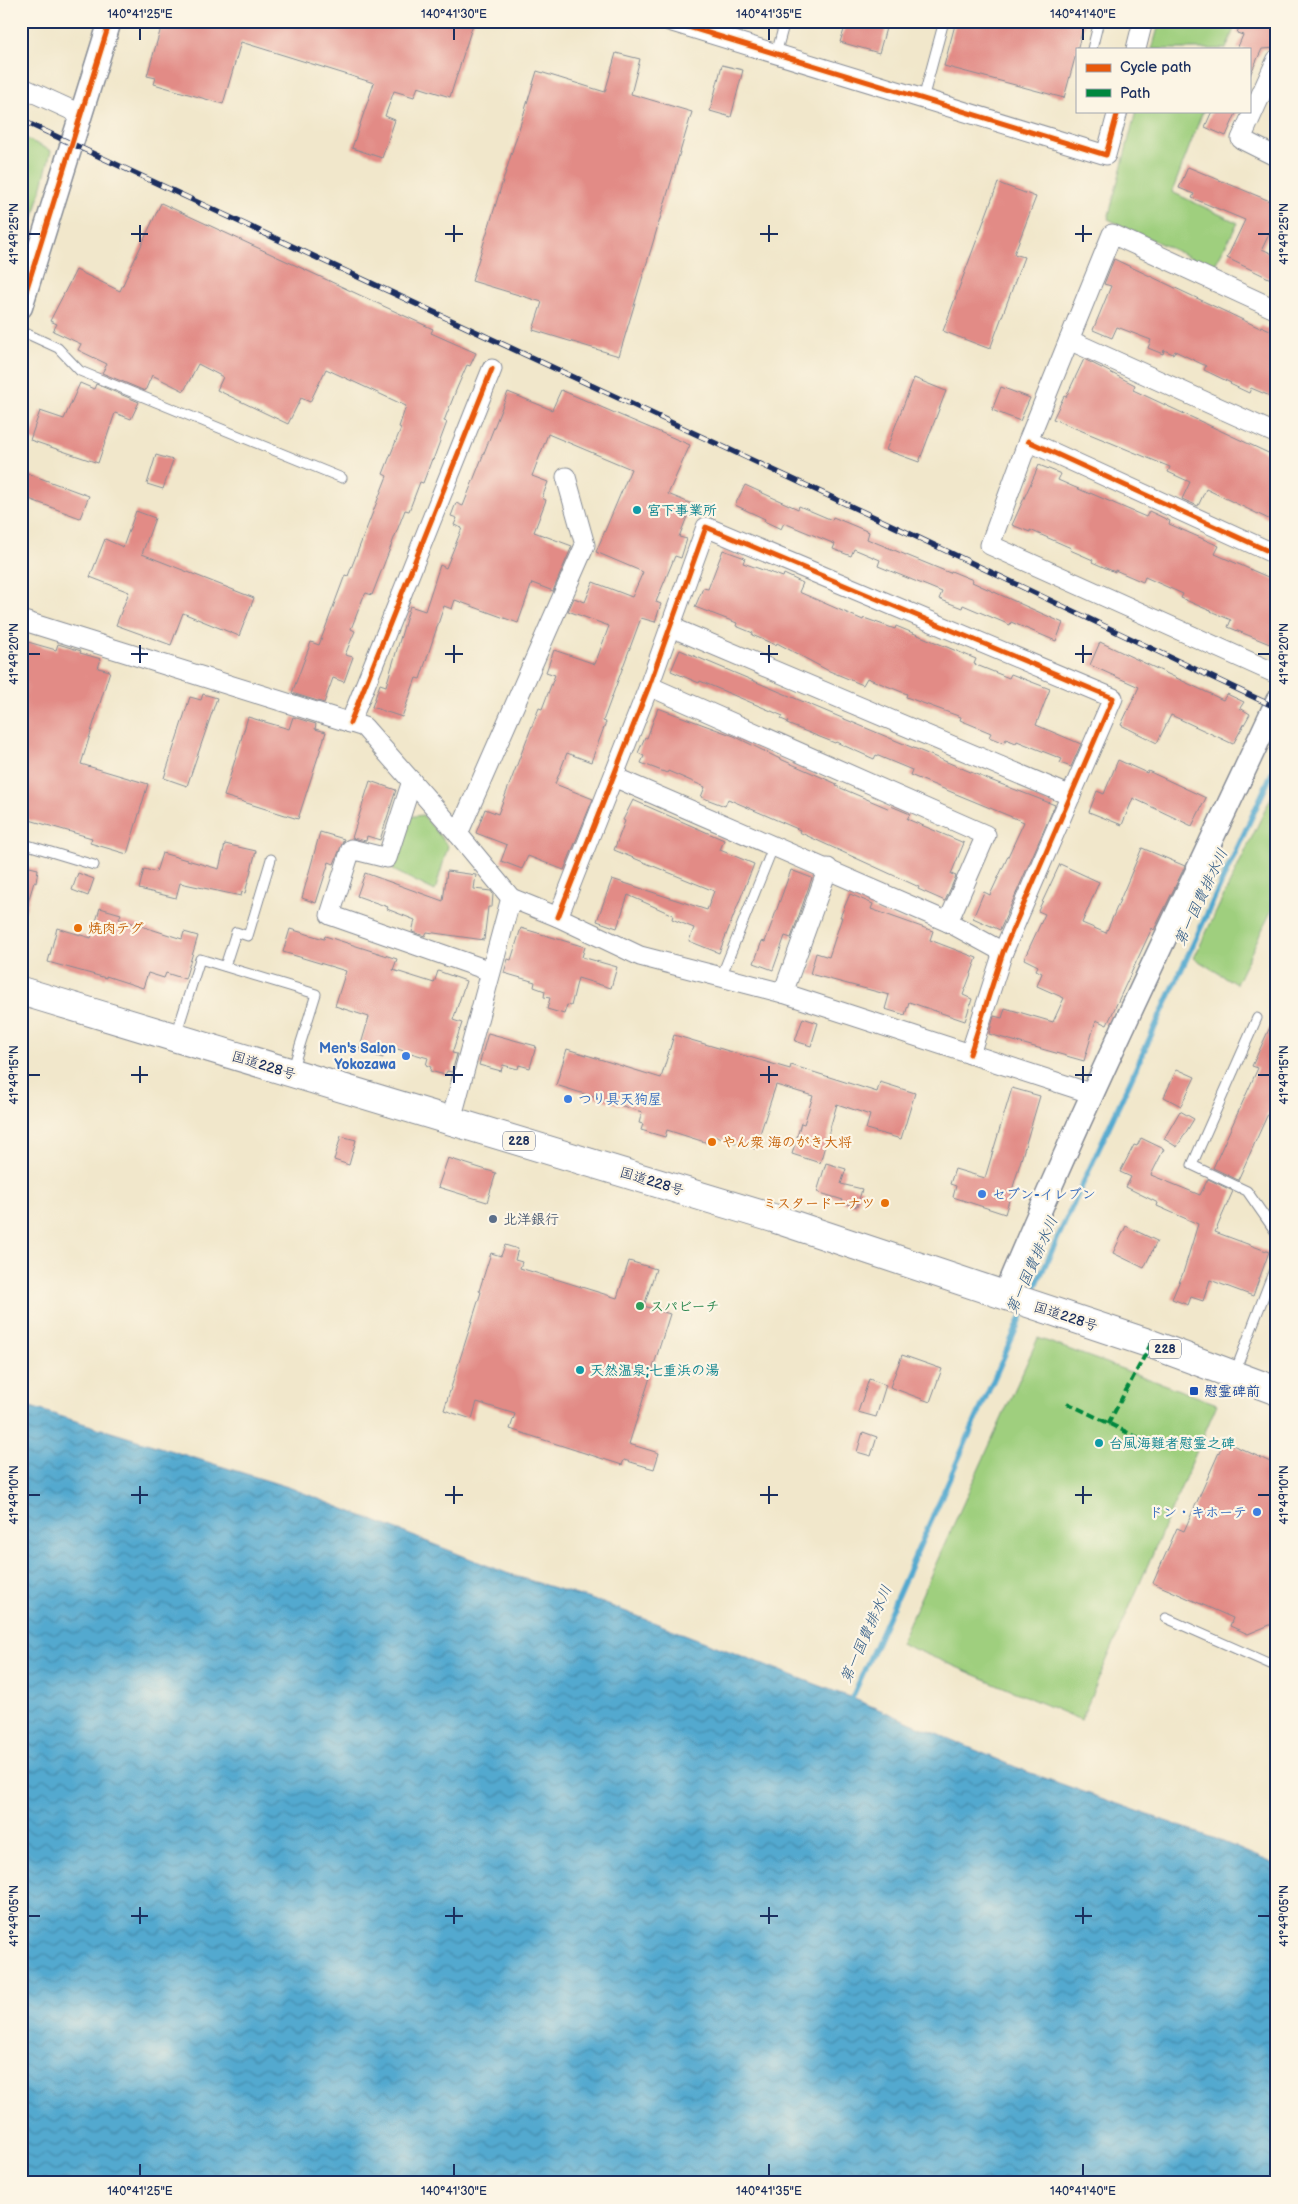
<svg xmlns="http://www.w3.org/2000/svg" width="1298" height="2204" font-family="'Balsamiq Sans','Klee One',sans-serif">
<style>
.green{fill:#9fcf7e;stroke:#5d7f6e}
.water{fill:url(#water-waves);stroke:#376c96}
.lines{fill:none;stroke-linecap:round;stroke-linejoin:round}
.stream{stroke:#53a9cf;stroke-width:5.5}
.building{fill:#e28b86}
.service-casing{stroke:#868b94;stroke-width:11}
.minor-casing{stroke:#868b94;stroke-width:21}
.tertiary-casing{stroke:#868b94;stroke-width:25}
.trunk-casing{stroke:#868b94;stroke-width:30}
.service{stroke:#fff;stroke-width:9}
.minor{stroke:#fff;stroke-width:19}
.tertiary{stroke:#fff;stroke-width:22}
.trunk{stroke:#fff;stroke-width:28}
.rail-casing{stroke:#1b2f5e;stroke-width:5.5}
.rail{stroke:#fcf5e5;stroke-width:4;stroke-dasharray:11;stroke-linecap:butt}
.quiet{stroke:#00873e;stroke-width:4;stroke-dasharray:8 4;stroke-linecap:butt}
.cycleway-casing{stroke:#fcf5e5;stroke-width:8}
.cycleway{stroke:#e8590c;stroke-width:5}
.ticks{fill:none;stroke:#1b2f5e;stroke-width:2}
.culture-dot{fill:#0f9aa8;stroke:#fcf5e5;stroke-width:2}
.food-dot{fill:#e8710a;stroke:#fcf5e5;stroke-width:2}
.shop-dot{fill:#3f7fe0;stroke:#fcf5e5;stroke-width:2}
.service-dot{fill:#5c6f8a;stroke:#fcf5e5;stroke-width:2}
.leisure-dot{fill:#2e9e5b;stroke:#fcf5e5;stroke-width:2}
.transit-dot{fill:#1a4fb4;stroke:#fcf5e5;stroke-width:2}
.labels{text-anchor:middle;stroke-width:4.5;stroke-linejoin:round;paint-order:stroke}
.shield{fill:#fcf5e5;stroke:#5e6a86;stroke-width:1}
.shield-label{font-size:12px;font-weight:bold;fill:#1b2f5e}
.culture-label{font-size:14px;font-weight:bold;fill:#0d838f;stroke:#fcf5e5;text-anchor:start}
.food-label{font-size:14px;font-weight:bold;fill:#c56008;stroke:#fcf5e5;text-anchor:start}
.shop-label{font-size:14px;font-weight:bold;fill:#366cbe;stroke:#fcf5e5;text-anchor:end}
.street-label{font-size:14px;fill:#1b2f5e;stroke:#fcf5e5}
.service-label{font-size:14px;font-weight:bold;fill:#4e5e75;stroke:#fcf5e5;text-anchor:start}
.leisure-label{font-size:14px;font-weight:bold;fill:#27864d;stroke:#fcf5e5;text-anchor:start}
.transit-label{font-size:14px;font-weight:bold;fill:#164399;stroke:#fcf5e5;text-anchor:start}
.water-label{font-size:15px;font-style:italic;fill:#2f5a86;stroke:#fcf5e5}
.neatline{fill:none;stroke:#1b2f5e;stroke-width:2}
.ticks-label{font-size:12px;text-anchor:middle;fill:#1b2f5e}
</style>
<defs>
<pattern id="water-waves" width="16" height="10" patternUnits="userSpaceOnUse" patternTransform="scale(1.25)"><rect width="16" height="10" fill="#53a9cf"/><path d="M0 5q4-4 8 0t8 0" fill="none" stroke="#448aab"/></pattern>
</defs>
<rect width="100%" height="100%" fill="#fcf5e5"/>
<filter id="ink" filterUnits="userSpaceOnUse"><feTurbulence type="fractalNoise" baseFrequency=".02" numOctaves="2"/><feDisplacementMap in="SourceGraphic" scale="10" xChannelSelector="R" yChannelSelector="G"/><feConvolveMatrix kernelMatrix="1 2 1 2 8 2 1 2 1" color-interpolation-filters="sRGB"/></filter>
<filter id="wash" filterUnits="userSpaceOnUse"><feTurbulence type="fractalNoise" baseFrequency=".0096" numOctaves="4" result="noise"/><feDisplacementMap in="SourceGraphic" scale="20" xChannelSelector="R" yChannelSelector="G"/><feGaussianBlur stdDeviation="1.12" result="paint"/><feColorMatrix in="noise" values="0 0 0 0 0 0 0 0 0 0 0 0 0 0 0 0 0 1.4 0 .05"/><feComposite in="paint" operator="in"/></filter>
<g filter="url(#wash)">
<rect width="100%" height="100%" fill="#f1e7cb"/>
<g class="green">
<polygon points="1160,21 1237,21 1226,49 1152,49"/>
<polygon points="1136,111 1203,111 1172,192 1238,223 1213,268 1108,219"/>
<polygon points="21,136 51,151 28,240 21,237"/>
<polygon points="1277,785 1277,899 1236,984 1194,958"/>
<polygon points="423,815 448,846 435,891 393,870 407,817"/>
<polygon points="1038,1338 1217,1404 1081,1720 900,1643"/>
</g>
<polygon class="water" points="21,1404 291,1488 509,1574 603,1603 852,1698 1025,1771 1216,1839 1277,1865 1277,2183 21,2183"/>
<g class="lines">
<g class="stream">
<polyline points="1031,1296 1277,762"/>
<polyline points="852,1698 1025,1309"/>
</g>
</g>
<g id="blocks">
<g class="building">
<polygon points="163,21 474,21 450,97 418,87 414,97 394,91 385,116 395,120 382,158 352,148 374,83 241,42 223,104 154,84 156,78 147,76"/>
<polygon points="847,21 888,21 879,53 840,42"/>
<polygon points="956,21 1085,21 1064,98 944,66"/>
<polygon points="1241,21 1277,21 1277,48 1262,49 1249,77 1249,49 1237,49 1243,35 1237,33"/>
<polygon points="616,53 640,59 631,94 692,112 619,356 533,330 542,302 472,281 537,71 605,92"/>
<polygon points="722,65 743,70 731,117 710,111"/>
<polygon points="1212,111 1237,111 1226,136 1205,127"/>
<polygon points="1188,167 1277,204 1277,217 1262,249 1277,256 1277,282 1227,258 1245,220 1192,198 1194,194 1179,188"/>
<polygon points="998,183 1036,197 1014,254 1024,257 990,349 943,331"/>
<polygon points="161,203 433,329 431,333 476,353 470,366 467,365 457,388 444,421 447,422 433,460 432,459 423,483 420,482 409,511 405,510 372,595 366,593 363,598 351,629 355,631 345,655 353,657 344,682 333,678 324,703 292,693 311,642 319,645 345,575 348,576 387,476 383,474 401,428 399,427 406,406 326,369 310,402 301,398 288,424 217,390 223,377 198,364 184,391 152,375 145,391 102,373 107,364 78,350 81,344 53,331 57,324 50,321 76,270 120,291"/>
<polygon points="1114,259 1260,328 1261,326 1277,333 1277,399 1251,388 1249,393 1230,384 1231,383 1204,370 1206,366 1175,351 1173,354 1164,350 1163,354 1148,348 1151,340 1117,327 1112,338 1093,330 1111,286 1104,284"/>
<polygon points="1084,359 1135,385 1133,390 1277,457 1277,523 1206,489 1198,506 1182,499 1190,482 1168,472 1170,467 1053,419 1064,396 1066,397"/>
<polygon points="914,378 946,391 919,462 886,450"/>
<polygon points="80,383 94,389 96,384 139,402 131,419 115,413 98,463 30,440 40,411 64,419"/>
<polygon points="1001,387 1030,398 1020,421 992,410"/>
<polygon points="561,390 690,445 668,494 692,504 679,537 687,539 681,558 675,556 656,602 661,604 655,622 641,618 603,721 606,722 591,762 567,753 555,784 593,799 564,870 528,856 522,869 501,861 507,845 476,833 485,809 498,814 535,718 539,708 542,709 555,675 546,672 554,650 595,664 609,626 568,611 574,598 585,602 593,582 632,597 643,572 596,552 631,469 548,434 532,476 548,482 542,498 546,500 534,532 572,546 553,591 532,583 518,623 455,600 452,609 444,606 420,679 416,678 402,717 372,707 380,684 386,686 410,606 425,611 440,565 446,568 462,528 454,525 457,518 451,516 456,503 463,506 508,392 552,410"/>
<polygon points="156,455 173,460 163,489 147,484"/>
<polygon points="1039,465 1061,474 1058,480 1090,494 1090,493 1146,517 1149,511 1170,521 1169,524 1219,546 1215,554 1277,581 1277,647 1228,627 1231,620 1181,598 1183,594 1145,577 1143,582 1115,570 1115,572 1092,562 1093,560 1070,550 1071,548 1030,530 1030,532 1012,525"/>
<polygon points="21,471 89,496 80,518 21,496"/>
<polygon points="745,485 798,509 799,506 832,520 833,517 869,532 867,539 950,573 951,571 973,580 972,582 1063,623 1056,641 1011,622 1010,625 963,605 962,608 939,599 942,592 878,566 880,560 854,549 851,556 833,549 835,544 784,523 781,529 764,521 765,519 735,505"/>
<polygon points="136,511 155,518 142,554 254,598 239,636 183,613 171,645 116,625 129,592 90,577 105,539 123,547"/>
<polygon points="723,550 745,558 743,563 783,577 784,574 803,583 799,592 863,620 864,618 895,629 896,626 976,659 974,664 1009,678 1011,674 1050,689 1036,725 1081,744 1071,767 1060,763 1062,759 1017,741 1016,743 1006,739 1004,743 989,737 991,733 960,720 961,717 906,697 907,694 867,678 863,685 827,670 777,643 776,645 752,635 753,633 736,626 737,623 695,607 703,588 708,589"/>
<polygon points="21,640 56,650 58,644 81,651 80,653 101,659 98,668 110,671 81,764 148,784 127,854 90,843 92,838 26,819 28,816 21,814"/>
<polygon points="1100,642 1223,700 1227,694 1244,702 1240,708 1250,714 1233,744 1171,715 1157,743 1121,725 1139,687 1090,665"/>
<polygon points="680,650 985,778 1055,805 1000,930 973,918 984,892 990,895 1024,822 910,775 912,770 876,755 874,759 836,742 835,743 787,724 788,722 781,719 783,716 700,681 699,683 671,671"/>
<polygon points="203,694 217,698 187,786 164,778 190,697 201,700"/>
<polygon points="658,708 734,736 778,758 837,784 836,786 890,809 891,806 910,814 907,819 964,843 951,874 956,876 945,901 918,889 919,887 799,832 800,830 728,799 725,806 701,797 705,787 668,771 667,773 641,763 644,756 638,753 645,737 647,738"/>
<polygon points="248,717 289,729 293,717 316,724 315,729 326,732 298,819 224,796"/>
<polygon points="1118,760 1147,773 1148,771 1206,798 1192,826 1133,798 1122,825 1089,812 1097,791 1104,794"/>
<polygon points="370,781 396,790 380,840 367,836 366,841 352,838"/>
<polygon points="633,800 724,840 720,850 754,864 719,953 689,941 694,928 672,919 673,915 628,895 617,928 597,921 612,879 707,910 714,891 614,850 625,821 623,820"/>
<polygon points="320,832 344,839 334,864 329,862 316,903 302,898"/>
<polygon points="225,844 256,851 245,893 242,892 241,896 180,883 176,898 139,889 144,869 156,872 162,853 219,869"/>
<polygon points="1142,848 1185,866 1154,930 1152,928 1107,1025 1096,1020 1084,1061 989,1034 994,1016 1002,1018 1005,1008 1053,1022 1064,998 1037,986 1042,973 1036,970 1038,966 1024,959 1045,914 1038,911 1060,864 1099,882 1082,923 1106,933"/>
<polygon points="21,865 38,869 36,883 34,882 25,912 21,911"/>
<polygon points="791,870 812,878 791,938 785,936 773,970 754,963 762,941 765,942"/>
<polygon points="447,871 476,875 474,889 491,891 493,894 492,907 488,907 484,940 427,932 425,936 412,932 415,920 387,909 388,907 357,896 365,873 443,901"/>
<polygon points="78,873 94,879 88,896 72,890"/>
<polygon points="850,894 873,904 871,909 933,931 930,940 977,958 963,995 972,999 965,1021 909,1002 905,1015 885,1009 889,995 810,974 816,953 829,957 842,917 840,917"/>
<polygon points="100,908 121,914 119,919 182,939 184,932 198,936 185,979 166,973 164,978 148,973 143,988 106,976 106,978 48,962 57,928 91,938"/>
<polygon points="521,928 585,947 582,957 617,967 611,988 578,978 571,1006 567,1005 564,1014 547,1009 550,998 544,997 545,991 534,987 535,982 504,973 508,959 511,960"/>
<polygon points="290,929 324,939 325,936 397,959 393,970 434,983 438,971 466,981 453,1020 462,1023 452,1053 457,1054 452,1072 447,1071 445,1075 430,1071 431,1067 426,1065 428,1058 387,1046 383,1058 359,1051 369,1017 335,1006 346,971 283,952"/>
<polygon points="1277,1012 1277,1094 1238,1180 1213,1168 1258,1068 1252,1066"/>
<polygon points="803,1018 818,1023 811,1046 795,1041"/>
<polygon points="488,1033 536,1046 530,1068 519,1065 518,1069 503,1065 501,1071 479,1065"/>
<polygon points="674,1035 790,1069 791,1065 877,1092 880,1082 915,1093 901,1139 866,1129 870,1115 837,1104 820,1163 792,1154 801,1123 804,1124 813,1096 776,1085 755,1149 713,1136 711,1144 667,1130 665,1137 641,1130 643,1124 639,1123 642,1112 556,1085 567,1049 661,1078"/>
<polygon points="1177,1069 1195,1077 1181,1106 1164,1097"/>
<polygon points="1012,1088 1040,1096 1005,1214 953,1197 956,1186 950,1184 955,1169 985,1178"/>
<polygon points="1180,1111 1194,1119 1177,1147 1164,1139"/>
<polygon points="341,1136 356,1140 349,1165 334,1160"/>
<polygon points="1141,1138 1164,1149 1151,1175 1200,1195 1208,1179 1233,1191 1215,1232 1269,1252 1253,1296 1210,1280 1203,1301 1191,1297 1188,1305 1172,1299 1183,1273 1198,1224 1157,1206 1158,1203 1126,1187 1131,1177 1120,1172 1134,1145 1137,1146"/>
<polygon points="448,1158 496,1173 487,1202 438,1187"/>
<polygon points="826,1163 846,1169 841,1184 862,1189 857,1207 842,1202 843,1200 817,1192"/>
<polygon points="1126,1226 1157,1241 1144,1268 1113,1253"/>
<polygon points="505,1245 518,1249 515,1260 522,1262 520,1268 617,1298 629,1261 656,1269 644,1306 670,1314 629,1444 659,1453 654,1469 624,1460 622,1465 510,1429 515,1414 477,1402 472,1419 444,1410 481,1292 479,1291 491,1253 501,1256"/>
<polygon points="902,1355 942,1369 930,1402 890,1387"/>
<polygon points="869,1379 886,1385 876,1417 858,1412"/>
<polygon points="863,1432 877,1437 871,1456 857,1452"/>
<polygon points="1224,1441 1277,1465 1277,1622 1248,1634 1230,1626 1233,1618 1153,1583 1177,1528 1184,1531"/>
</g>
</g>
</g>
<g filter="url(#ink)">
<use href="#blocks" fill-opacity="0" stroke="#868b94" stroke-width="1"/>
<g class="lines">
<g class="service-casing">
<g id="service">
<polyline points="1092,49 1099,21"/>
<polyline points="776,54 785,21"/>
<polyline points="923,99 944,21"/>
<polyline points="21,331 58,348 80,371 342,478"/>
<polyline points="21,843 94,865"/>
<polyline points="225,966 236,932 248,936 271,859"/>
<polyline points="721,977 774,845"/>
<polyline points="1257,1018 1192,1165 1247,1191 1277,1234"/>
<polyline points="176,1035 200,959 316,994 292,1071"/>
<polyline points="1235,1372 1277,1262"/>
<polyline points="1166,1618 1277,1667"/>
</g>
</g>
<g class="minor-casing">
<g id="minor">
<polyline points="669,21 1106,155 1118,111"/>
<polyline points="1136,49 1143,21"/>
<polyline points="1277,59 1241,139 1277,157"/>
<polyline points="21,87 80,114"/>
<polyline points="1277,310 1112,234 1028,441 990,545 1277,674"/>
<polyline points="1069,340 1277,434"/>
<polyline points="1028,441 1277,555"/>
<polyline points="21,620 364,727 458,834 511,898 558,917 640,956 783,993 1093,1094"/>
<polyline points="671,627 1071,796"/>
<polyline points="649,686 986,835 948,922"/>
<polyline points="350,723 492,369"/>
<polyline points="614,777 948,922 1003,952"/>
<polyline points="412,781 387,858 351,849 330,915 490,971"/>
<polyline points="458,834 585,545 566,477"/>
<polyline points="558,917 649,686 706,527 1113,698 1003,952 970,1054"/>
<polyline points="783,993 828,868"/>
<polyline points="451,1120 511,898"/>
</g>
</g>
<g class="tertiary-casing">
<g id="tertiary">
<polyline points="21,307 110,21"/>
<path d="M 1004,1295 C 1088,1094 1185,898 1277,701"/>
</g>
</g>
<g class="trunk-casing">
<polyline id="trunk" points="21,991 773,1218 1151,1344 1277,1391"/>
</g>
<use href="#service" class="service"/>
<use href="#minor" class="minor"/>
<use href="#tertiary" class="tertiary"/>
<use href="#trunk" class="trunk"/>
<g class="rail-casing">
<polyline id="rail" points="21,120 917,537 1277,708"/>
</g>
<use href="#rail" class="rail"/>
<g class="quiet">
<polyline points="1067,1403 1157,1447"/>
<polyline points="1108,1424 1151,1344"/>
</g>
<g class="cycleway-casing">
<g id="cycleway">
<polyline points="669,21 1106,155 1118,111"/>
<polyline points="21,307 110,21"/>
<polyline points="1028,441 1277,555"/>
<polyline points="350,723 492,369"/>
<polyline points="558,917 649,686 706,527 1113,698 1003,952 970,1054"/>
</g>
</g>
<use href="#cycleway" class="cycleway"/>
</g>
</g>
<path class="ticks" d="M 140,28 L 140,40M 454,28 L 454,40M 769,28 L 769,40M 1083,28 L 1083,40M 140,225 L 140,242M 454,225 L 454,242M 769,225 L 769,242M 1083,225 L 1083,242M 28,234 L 40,234M 131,234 L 148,234M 445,234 L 463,234M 760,234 L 778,234M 1075,234 L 1092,234M 1258,234 L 1270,234M 140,645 L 140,663M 454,645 L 454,663M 769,645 L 769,663M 1083,645 L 1083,663M 28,654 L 40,654M 131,654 L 148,654M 445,654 L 463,654M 760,654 L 778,654M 1075,654 L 1092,654M 1258,654 L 1270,654M 140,1066 L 140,1083M 454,1066 L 454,1083M 769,1066 L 769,1083M 1083,1066 L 1083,1083M 28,1075 L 40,1075M 131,1075 L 148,1075M 445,1075 L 463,1075M 760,1075 L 778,1075M 1075,1075 L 1092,1075M 1258,1075 L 1270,1075M 140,1486 L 140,1504M 454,1486 L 454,1504M 769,1486 L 769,1504M 1083,1486 L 1083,1504M 28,1495 L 40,1495M 131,1495 L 148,1495M 445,1495 L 463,1495M 760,1495 L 778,1495M 1075,1495 L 1092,1495M 1258,1495 L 1270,1495M 140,1907 L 140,1924M 454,1907 L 454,1924M 769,1907 L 769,1924M 1083,1907 L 1083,1924M 28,1916 L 40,1916M 131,1916 L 148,1916M 445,1916 L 463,1916M 760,1916 L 778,1916M 1075,1916 L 1092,1916M 1258,1916 L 1270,1916M 140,2164 L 140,2176M 454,2164 L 454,2176M 769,2164 L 769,2176M 1083,2164 L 1083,2176"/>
<g class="culture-dot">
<circle cx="637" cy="510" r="5"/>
<circle cx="580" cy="1370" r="5"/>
<circle cx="1099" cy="1443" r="5"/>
</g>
<g class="food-dot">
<circle cx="78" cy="928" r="5"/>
<circle cx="712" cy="1142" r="5"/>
<circle cx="885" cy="1203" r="5"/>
</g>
<g class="shop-dot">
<circle cx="406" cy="1056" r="5"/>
<circle cx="568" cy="1099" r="5"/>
<circle cx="982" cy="1194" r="5"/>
<circle cx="1257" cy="1512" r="5"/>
</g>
<circle class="service-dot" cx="493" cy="1219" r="5"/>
<circle class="leisure-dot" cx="640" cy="1306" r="5"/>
<rect class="transit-dot" x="1189" y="1386" width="10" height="10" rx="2.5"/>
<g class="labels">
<g class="shield">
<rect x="503" y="1131.5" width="32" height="19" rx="4"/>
<rect x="1149" y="1339.5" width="32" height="19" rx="4"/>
</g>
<g class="shield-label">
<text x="519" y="1145">228</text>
<text x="1165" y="1353">228</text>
</g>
<g class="culture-label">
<text x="647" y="515">宮下事業所</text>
<text x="590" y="1375">天然温泉;七重浜の湯</text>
<text x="1109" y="1448">台風海難者慰霊之碑</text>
</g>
<g class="food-label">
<text x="88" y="933">焼肉テグ</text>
<text x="722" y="1147">やん衆 海のがき大将</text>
<text x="875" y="1208" text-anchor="end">ミスタードーナツ</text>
</g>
<g class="shop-label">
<text x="396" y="1053">Men's Salon<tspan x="396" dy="16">Yokozawa</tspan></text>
<text x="578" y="1104" text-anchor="start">つり具天狗屋</text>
<text x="992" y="1199" text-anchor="start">セブン-イレブン</text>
<text x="1247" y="1517">ドン・キホーテ</text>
</g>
<g class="street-label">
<text transform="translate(264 1065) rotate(17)" y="5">国道228号</text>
<text transform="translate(652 1181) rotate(17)" y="5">国道228号</text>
<text transform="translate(1066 1316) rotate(18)" y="5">国道228号</text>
</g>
<g class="service-label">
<text x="503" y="1224">北洋銀行</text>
</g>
<g class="leisure-label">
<text x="650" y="1311">スパビーチ</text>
</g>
<g class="transit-label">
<text x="1204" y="1396">慰霊碑前</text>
</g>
<g class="water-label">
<text transform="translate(1201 897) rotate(-65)" y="5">第一国費排水川</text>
<text transform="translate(1032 1265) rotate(-66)" y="5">第一国費排水川</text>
<text transform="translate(866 1634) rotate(-66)" y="5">第一国費排水川</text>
</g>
</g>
<rect width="1298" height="2204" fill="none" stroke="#fcf5e5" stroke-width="55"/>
<rect x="1076" y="48" width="175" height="65" fill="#fcf5e5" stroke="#a2a6af"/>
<rect x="1086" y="64" width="25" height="8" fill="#e8590c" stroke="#a2a6af"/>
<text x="1120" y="72" font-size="15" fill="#1b2f5e">Cycle path</text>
<rect x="1086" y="89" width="25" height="8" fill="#00873e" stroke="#a2a6af"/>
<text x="1120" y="98" font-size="15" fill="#1b2f5e">Path</text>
<rect x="28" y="28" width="1242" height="2148" class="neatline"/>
<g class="ticks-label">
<text x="140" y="18">140°41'25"E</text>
<text x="454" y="18">140°41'30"E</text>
<text x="769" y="18">140°41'35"E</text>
<text x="1083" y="18">140°41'40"E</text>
<text transform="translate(14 234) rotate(-90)" y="4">41°49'25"N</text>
<text transform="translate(1284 234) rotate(-90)" y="4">41°49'25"N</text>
<text transform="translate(14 654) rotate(-90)" y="4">41°49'20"N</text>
<text transform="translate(1284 654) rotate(-90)" y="4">41°49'20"N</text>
<text transform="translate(14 1075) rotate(-90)" y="4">41°49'15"N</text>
<text transform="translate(1284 1075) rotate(-90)" y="4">41°49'15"N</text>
<text transform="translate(14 1495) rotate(-90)" y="4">41°49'10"N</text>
<text transform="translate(1284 1495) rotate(-90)" y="4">41°49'10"N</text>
<text transform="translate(14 1916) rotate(-90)" y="4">41°49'05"N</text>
<text transform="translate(1284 1916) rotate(-90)" y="4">41°49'05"N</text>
<text x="140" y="2195">140°41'25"E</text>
<text x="454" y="2195">140°41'30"E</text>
<text x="769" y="2195">140°41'35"E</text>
<text x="1083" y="2195">140°41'40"E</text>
</g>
</svg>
